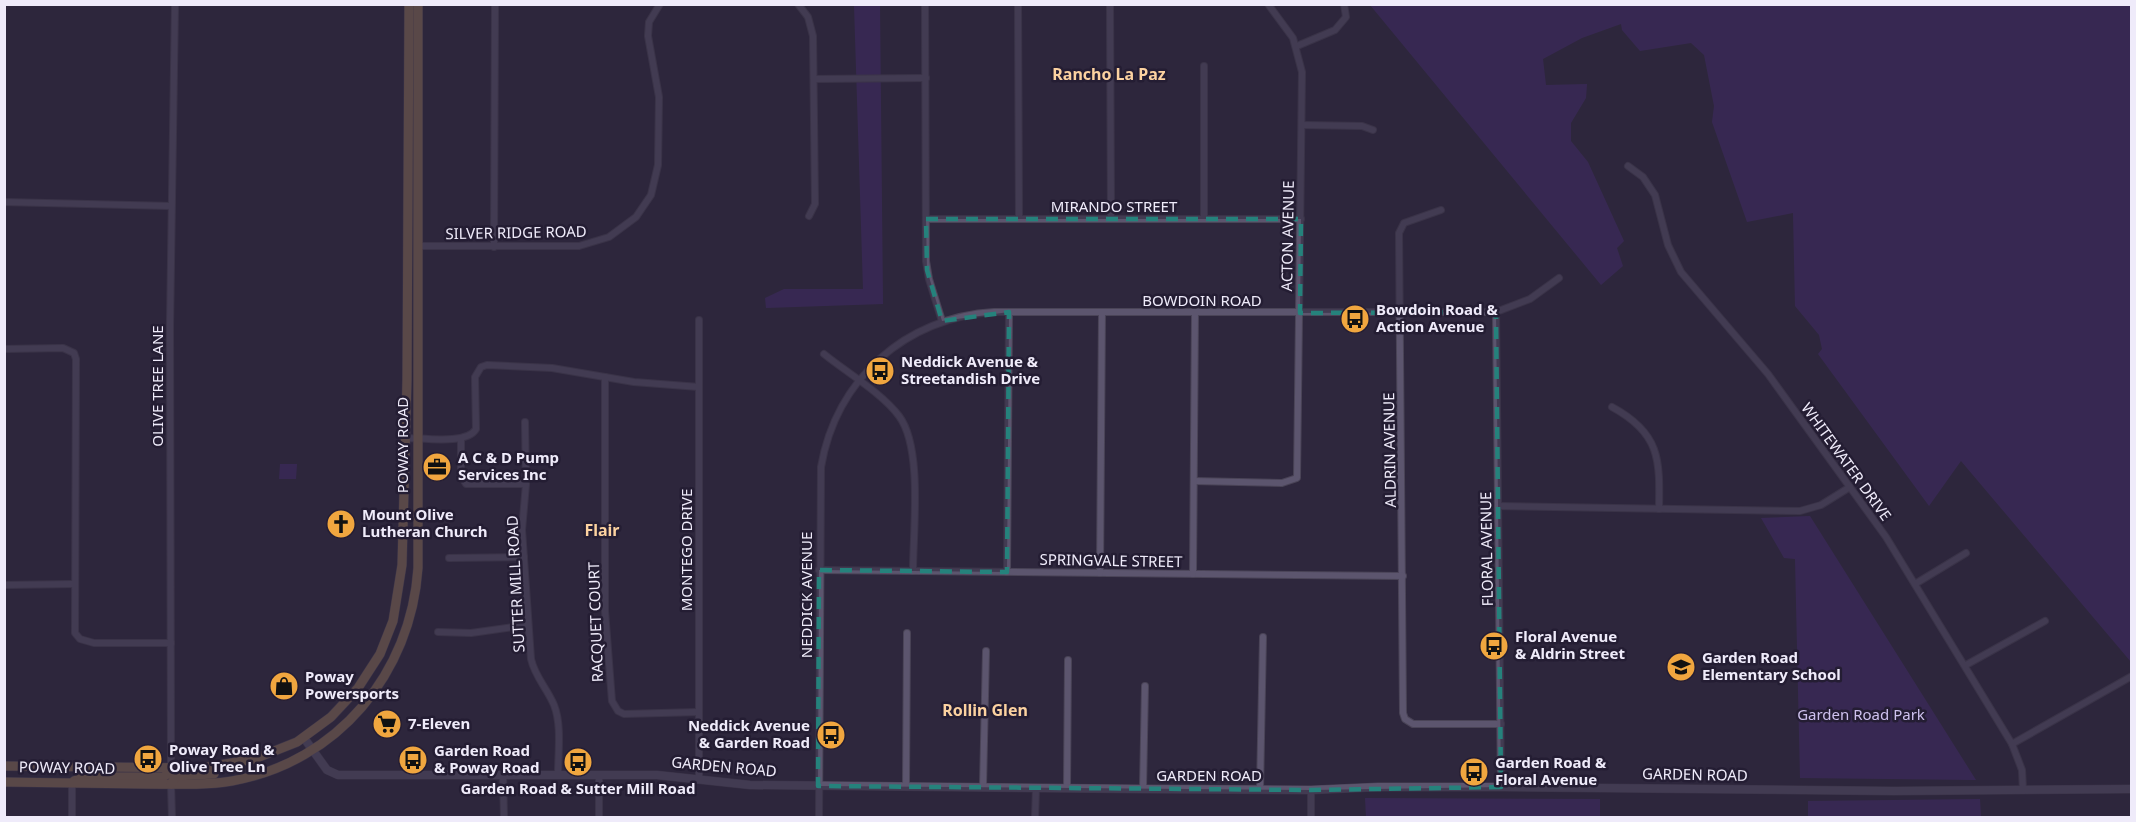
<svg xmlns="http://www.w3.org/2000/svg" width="2136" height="822" font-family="'Noto Sans',sans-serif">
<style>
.green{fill:#442b6e}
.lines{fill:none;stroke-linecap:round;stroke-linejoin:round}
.minor-casing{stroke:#4a4457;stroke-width:8}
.tertiary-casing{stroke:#4a4457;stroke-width:9}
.primary-casing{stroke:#4a4457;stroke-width:10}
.minor{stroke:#5c556e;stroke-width:6}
.tertiary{stroke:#5c556e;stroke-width:8}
.primary{stroke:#8f7157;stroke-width:9}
.marked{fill:none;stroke:#25827c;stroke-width:4.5;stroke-dasharray:12 8;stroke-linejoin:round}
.labels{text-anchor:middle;stroke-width:5;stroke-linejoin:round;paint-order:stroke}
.street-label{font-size:15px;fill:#efebfa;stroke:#241d33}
.poi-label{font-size:15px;font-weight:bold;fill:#efebfa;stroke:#241d33;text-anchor:start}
.park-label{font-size:15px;fill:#cec1ee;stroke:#241d33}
.neighbourhood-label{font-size:16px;font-weight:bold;fill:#fcd2a0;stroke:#241d33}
</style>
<rect width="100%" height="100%" fill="#2e273d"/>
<g class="green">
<polygon points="854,5 880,5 883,304 766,308 765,298 784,289 863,289"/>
<polygon points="1370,5 2131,5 2131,662 1961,461 1929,506 1818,354 1822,349 1819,335 1795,306 1793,213 1747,222 1712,122 1714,106 1704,55 1691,43 1640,51 1622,30 1621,24 1582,38 1543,59 1546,85 1587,84 1586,98 1571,123 1571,141 1588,162 1624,241 1617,248 1623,266 1601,285"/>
<polygon points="280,464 297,464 296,479 279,479"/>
<polygon points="1810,516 1976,780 1800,778 1795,559 1784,558 1761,518"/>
<polygon points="1365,798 1600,799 1600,817 1366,817"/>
<polygon points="1980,799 1981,817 1808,817 1808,801"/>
</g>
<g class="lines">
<g class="minor-casing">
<g id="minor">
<polyline points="798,4 808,17 813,36 815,204 809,216"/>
<polyline points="925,4 926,261 929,279 942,321"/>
<polyline points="1018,4 1019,219"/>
<polyline points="1110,4 1111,219"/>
<polyline points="1297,46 1335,30 1346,17 1344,4"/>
<polyline points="1204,66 1204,219"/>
<polyline points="814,79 926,78"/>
<polyline points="1302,125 1362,126 1373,130"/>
<polyline points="1628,166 1643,177 1655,195 1668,245 1681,272 1768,374 1886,537 2012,744 2022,770 2023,790"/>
<polyline points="4,202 171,206"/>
<polyline points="1441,210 1404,223 1399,233 1403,713 1405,719 1413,724 1501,724"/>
<polyline points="926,219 1301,219"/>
<polyline points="417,246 579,246 609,237 636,217 651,195 658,165 659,97 648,36 649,22 660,4"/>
<polyline points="494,247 495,4"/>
<polyline points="1496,312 1501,787"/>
<polyline points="699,320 699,780"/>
<polyline points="4,349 63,348 74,353 76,359 75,633 80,639 94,643 171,643"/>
<path d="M 824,354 C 846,372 882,393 899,416 C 923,448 913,531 913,571"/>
<polyline points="605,377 605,611 612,701 618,711 624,714 699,712"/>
<path d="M 1612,407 C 1660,433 1660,459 1659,509"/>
<path d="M 525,422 L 526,484 L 522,530 L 531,659 C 535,677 547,688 554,705 C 562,725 558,753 558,775"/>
<path d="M 406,438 C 423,438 467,445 476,429 L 475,377 L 481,367 L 487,365 L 552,368 L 634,382 L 699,387"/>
<polyline points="461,439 461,476 466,484 526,484"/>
<polyline points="1194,481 1282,483 1297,478 1302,72 1293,38 1268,4"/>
<polyline points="1498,506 1800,511 1821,505 1850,487"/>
<polyline points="449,558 524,557"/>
<polyline points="819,570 1403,576"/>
<polyline points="1007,572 1009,312"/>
<polyline points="1100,573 1102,312"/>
<polyline points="1193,574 1195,313"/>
<polyline points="1915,584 1966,553"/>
<polyline points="4,585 74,584"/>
<polyline points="438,632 471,633 528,625"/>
<polyline points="1966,665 2045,621"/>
<polyline points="2012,744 2132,676"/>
<polyline points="171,768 170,326 175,4"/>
<polyline points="503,775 504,818"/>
<polyline points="72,783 72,818"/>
<polyline points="171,784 172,818"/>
<polyline points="906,786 907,633"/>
<polyline points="983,787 986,651"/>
<polyline points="1067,788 1068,660"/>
<polyline points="1143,789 1145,686"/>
<polyline points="1260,790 1263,637"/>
<polyline points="599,818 599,775"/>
<path d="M 819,818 L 821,467 C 836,379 906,317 994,312 L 1496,312 L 1530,299 L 1559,278"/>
<polyline points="1035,818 1036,788"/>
<polyline points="1311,818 1311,790"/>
</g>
</g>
<g class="tertiary-casing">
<polyline id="tertiary" points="304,738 327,770 338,775 657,775 750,785 1143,789 1311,790 1378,787 1501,787 1894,791 2132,789"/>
</g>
<g class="primary-casing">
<g id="primary">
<polyline points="4,766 202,768 254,759 297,742 331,717 358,688 380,654 393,621 402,565 407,380 409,4"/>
<polyline points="74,781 84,777 163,777 171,772 171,768"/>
<path d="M 4,782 C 50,783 96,783 141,784 C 171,784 202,786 232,781 C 338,762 411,673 418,568 L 418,4"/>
<polyline points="171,784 176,776 214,774"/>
</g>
</g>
<use href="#minor" class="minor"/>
<use href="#tertiary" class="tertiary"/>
<use href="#primary" class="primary"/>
</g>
<path d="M0 0H2136V822H0ZM 926,219 L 1301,219 L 1300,313 L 1496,312 L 1501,787 L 1311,790 L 818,786 L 819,570 L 1007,572 L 1009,312 L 942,321 L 927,270 Z" fill="#2e273d" fill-opacity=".55" fill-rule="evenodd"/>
<path class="marked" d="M 926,219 L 1301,219 L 1300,313 L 1496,312 L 1501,787 L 1311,790 L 818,786 L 819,570 L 1007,572 L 1009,312 L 942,321 L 927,270 Z"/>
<defs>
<g id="bus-disc" transform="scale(1.5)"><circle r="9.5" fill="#f0a63f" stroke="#241d33"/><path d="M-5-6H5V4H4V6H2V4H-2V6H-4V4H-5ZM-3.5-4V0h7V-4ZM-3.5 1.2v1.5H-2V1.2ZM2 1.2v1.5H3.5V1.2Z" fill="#111"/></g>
<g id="office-disc" transform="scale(1.5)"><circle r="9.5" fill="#f0a63f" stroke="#241d33"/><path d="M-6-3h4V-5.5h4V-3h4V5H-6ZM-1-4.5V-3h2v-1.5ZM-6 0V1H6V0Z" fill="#111"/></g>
<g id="church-disc" transform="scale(1.5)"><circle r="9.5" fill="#f0a63f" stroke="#241d33"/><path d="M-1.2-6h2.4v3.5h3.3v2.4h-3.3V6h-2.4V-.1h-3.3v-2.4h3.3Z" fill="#111"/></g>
<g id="school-disc" transform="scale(1.5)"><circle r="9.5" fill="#f0a63f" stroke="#241d33"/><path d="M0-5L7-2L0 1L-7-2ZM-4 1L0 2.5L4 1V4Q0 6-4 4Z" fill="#111"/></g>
<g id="shop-disc" transform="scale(1.5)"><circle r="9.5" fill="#f0a63f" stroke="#241d33"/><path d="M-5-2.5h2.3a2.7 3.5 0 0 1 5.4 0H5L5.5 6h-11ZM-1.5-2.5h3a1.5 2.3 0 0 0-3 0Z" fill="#111"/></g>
<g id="supermarket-disc" transform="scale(1.5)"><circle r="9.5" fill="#f0a63f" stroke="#241d33"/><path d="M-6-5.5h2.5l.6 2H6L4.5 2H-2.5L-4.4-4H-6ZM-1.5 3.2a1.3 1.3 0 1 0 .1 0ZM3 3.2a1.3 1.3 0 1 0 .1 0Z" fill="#111"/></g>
</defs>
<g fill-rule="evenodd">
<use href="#bus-disc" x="1355" y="319"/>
<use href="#bus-disc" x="880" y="371"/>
<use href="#office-disc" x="437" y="467"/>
<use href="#church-disc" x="341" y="524"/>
<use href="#bus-disc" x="1494" y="646"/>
<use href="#school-disc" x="1681" y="667"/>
<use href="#shop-disc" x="284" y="686"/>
<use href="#supermarket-disc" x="387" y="724"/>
<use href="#bus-disc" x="831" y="735"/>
<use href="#bus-disc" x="148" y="759"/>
<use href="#bus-disc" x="413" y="760"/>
<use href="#bus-disc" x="578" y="762"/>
<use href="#bus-disc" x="1474" y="772"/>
</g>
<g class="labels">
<g class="street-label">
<text x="1114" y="212">MIRANDO STREET</text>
<text transform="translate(516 233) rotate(-1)" y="5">SILVER RIDGE ROAD</text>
<text transform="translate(1288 236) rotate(-89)" y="5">ACTON AVENUE</text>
<text x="1202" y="306">BOWDOIN ROAD</text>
<text transform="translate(158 386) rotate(-90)" y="5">OLIVE TREE LANE</text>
<text transform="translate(403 445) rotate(-90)" y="5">POWAY ROAD</text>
<text transform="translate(1390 450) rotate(-91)" y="5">ALDRIN AVENUE</text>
<text transform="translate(1846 462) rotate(54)" y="5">WHITEWATER DRIVE</text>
<text transform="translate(1487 549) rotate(-91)" y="5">FLORAL AVENUE</text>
<text transform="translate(687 550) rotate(-90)" y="5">MONTEGO DRIVE</text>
<text transform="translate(1111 561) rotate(1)" y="5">SPRINGVALE STREET</text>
<text transform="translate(516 584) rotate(-93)" y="5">SUTTER MILL ROAD</text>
<text transform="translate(807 595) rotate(-90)" y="5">NEDDICK AVENUE</text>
<text transform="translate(596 622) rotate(-92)" y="5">RACQUET COURT</text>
<text transform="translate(724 767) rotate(5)" y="5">GARDEN ROAD</text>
<text transform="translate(67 768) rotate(1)" y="5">POWAY ROAD</text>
<text transform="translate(1695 775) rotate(1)" y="5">GARDEN ROAD</text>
<text x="1209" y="781">GARDEN ROAD</text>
</g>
<g class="poi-label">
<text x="1376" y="315">Bowdoin Road &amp;<tspan x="1376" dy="17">Action Avenue</tspan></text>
<text x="901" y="367">Neddick Avenue &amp;<tspan x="901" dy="17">Streetandish Drive</tspan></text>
<text x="458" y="463">A C &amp; D Pump<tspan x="458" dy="17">Services Inc</tspan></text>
<text x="362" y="520">Mount Olive<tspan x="362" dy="17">Lutheran Church</tspan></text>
<text x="1515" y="642">Floral Avenue<tspan x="1515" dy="17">&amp; Aldrin Street</tspan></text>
<text x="1702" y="663">Garden Road<tspan x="1702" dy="17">Elementary School</tspan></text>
<text x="305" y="682">Poway<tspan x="305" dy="17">Powersports</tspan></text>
<text x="408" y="729">7-Eleven</text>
<text x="810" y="731" text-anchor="end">Neddick Avenue<tspan x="810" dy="17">&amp; Garden Road</tspan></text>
<text x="169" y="755">Poway Road &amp;<tspan x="169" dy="17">Olive Tree Ln</tspan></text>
<text x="434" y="756">Garden Road<tspan x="434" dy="17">&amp; Poway Road</tspan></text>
<text x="1495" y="768">Garden Road &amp;<tspan x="1495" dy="17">Floral Avenue</tspan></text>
<text x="578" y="794" text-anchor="middle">Garden Road &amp; Sutter Mill Road</text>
</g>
<g class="park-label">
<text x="1861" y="720">Garden Road Park</text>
</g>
<g class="neighbourhood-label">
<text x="1109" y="80">Rancho La Paz</text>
<text x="602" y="536">Flair</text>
<text x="985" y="716">Rollin Glen</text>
</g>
</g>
<rect width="2136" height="822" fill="none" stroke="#efebfa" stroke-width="12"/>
</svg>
